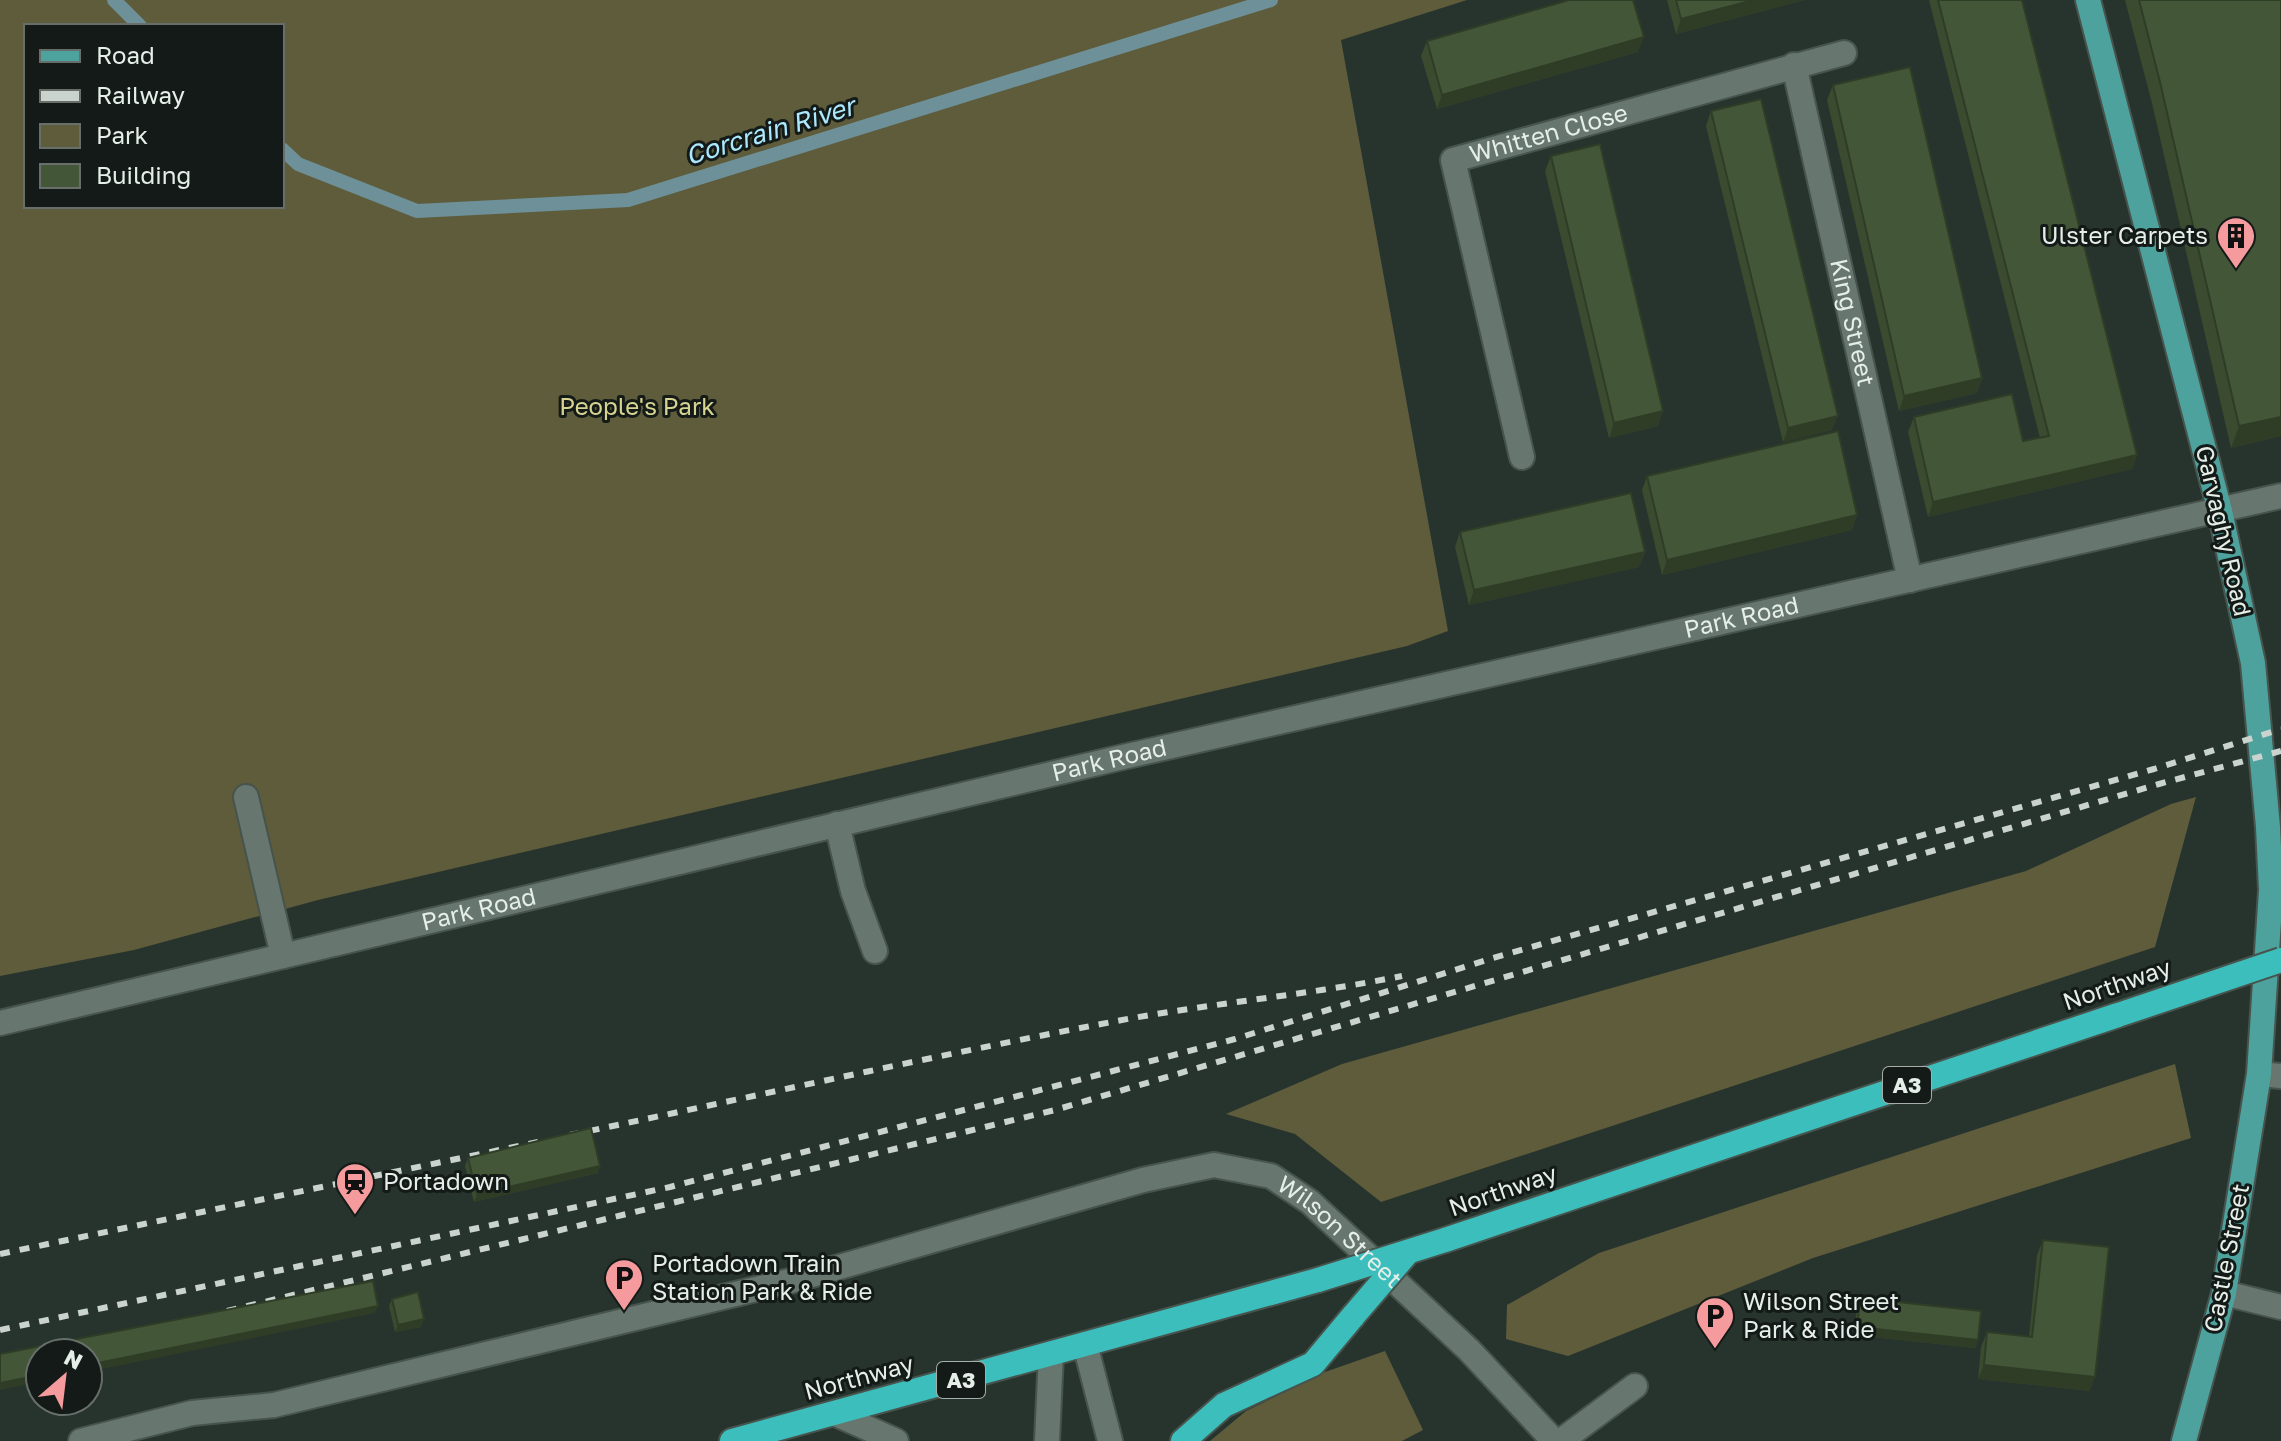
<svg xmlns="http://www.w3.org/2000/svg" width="2281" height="1441" font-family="'Golos Text',sans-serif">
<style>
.green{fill:#5e5c3b;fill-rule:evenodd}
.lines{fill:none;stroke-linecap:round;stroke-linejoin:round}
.stream{stroke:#6e9099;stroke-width:14}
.minor-casing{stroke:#47534d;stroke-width:28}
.major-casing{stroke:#47534d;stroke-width:28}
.highway-casing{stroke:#47534d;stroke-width:28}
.minor{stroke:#67766e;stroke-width:24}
.major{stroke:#4da29d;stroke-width:24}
.highway{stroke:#3cbfbc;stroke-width:24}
.rail{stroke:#cad3ce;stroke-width:6;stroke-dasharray:10 10;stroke-linecap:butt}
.highway-bridge-casing{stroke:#47534d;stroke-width:28;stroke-linecap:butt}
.highway-bridge{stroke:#3cbfbc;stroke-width:24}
.wall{fill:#3a4b30}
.shaded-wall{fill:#2f3d27}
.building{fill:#435738;stroke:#2f3d27;stroke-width:2}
.labels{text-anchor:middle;stroke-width:6;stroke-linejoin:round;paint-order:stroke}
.shield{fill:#141a17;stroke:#a6aeaa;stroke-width:2}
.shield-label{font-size:22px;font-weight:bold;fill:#e5eee9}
.street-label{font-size:24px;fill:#e5eee9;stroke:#141a17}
.poi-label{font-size:24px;fill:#e5eee9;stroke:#141a17;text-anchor:start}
.park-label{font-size:24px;fill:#d7d492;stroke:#141a17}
.water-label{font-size:26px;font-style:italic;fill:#ace9fe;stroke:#141a17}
</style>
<rect width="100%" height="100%" fill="#27342e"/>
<g class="green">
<path d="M 0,0 L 1467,0 L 1341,40 L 1448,631 L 1407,646 L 318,900 L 134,950 L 0,976 ZM 26,26 L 282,26 L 282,206 L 26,206 Z"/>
<polygon points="2196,797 2155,947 1381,1202 1295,1134 1226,1114 1342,1064 2026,871 2171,804"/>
<polygon points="2175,1064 2191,1138 1813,1258 1568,1356 1506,1339 1507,1305 1599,1253"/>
<polygon points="1385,1351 1423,1430 1402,1441 1210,1441 1246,1411 1325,1372"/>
</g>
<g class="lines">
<g class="stream">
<polyline points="114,0 140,26"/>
<polyline points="282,149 298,164 417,211 628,200 1271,0"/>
</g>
<g class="minor-casing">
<g id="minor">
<path id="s1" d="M 1794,65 L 1910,580"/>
<path id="s2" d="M 1522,457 L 1453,160 L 1844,53"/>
<polyline points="246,797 283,956"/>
<polyline points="837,824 853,891 875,951"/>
<path id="s3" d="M 0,1023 L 1123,757 L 2281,496"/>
<polyline points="2259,1074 2281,1076"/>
<polyline points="2224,1293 2281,1307"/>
<polyline points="1085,1344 1110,1441"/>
<polyline points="836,1414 896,1441"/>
<path id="s4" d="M 81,1441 L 192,1413 L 274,1405 L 794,1280 L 1143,1180 L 1214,1165 L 1271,1176 L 1310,1202 L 1469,1350 L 1554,1441"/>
<polyline points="1047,1441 1051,1354"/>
<polyline points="1561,1441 1635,1386"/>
</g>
</g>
<g class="major-casing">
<polyline id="major" points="2088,0 2220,511 2253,663 2268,827 2271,890 2259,1074 2224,1293 2184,1441"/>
</g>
<g class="highway-casing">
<g id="highway">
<polyline points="1445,1240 2118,1015"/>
<polyline points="732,1441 1318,1280"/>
<polyline points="1183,1441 1224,1405 1313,1364 1354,1315"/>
</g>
</g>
<use href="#minor" class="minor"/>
<use href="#major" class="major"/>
<use href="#highway" class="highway"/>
<g class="rail">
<path d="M 570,1135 C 757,1096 945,1053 1133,1018 C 1223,1002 1313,994 1402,976"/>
<polyline points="0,1254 538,1142"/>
<polyline points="227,1311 1055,1110 2159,784 2281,751"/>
<polyline points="0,1330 670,1187 1235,1039 1493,958 2154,769 2281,729"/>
</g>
<g class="highway-bridge-casing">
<g id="highway-bridge">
<polyline points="2118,1015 2281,960"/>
<polyline points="1318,1280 1445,1240"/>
<polyline points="1354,1315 1408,1252"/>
</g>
</g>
<use href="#highway-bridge" class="highway-bridge"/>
</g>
<g class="wall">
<polygon points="1667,0 1804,0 1676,34"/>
<polygon points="1929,0 2022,0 2137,455 2132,469 1928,517 1908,432 1914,417 2023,441 2040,438"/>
<polygon points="2125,0 2281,0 2281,436 2231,448 2152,103"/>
<polygon points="1427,41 1638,52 1437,109 1421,56"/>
<polygon points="1833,85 1982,378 1977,393 1899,411 1827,100"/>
<polygon points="1711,111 1832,430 1783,442 1706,126"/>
<polygon points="1551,156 1658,426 1609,438 1545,171"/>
<polygon points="1647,476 1857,515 1852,530 1662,575 1642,490"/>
<polygon points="1460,532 1645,552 1639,567 1469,605 1455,547"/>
<polygon points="468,1158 598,1173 474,1202 465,1166"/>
<polygon points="2043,1240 2090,1391 1978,1379 1981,1347 1987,1332 2029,1337 2037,1255"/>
<polygon points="1860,1298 1978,1340 1975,1348 1854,1335 1857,1306"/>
<polygon points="392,1299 421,1327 395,1332 389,1306"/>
</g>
<g class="shaded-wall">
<polygon points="1754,0 1804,0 1676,34 1681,19"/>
<polygon points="1644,37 1638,52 1437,109 1442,95"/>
<polygon points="1982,378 1977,393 1899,411 1904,396"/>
<polygon points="1663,411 1658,426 1609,438 1614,423"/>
<polygon points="1838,416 1832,430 1783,442 1788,428"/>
<polygon points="2281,417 2281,436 2231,448 2239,426"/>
<polygon points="2137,455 2132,469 1928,517 1933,502"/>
<polygon points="1857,515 1852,530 1662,575 1667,560"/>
<polygon points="1645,552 1639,567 1469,605 1474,590"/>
<polygon points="600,1166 598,1173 474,1202 477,1194"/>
<polygon points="378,1306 375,1313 88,1372 88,1365"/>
<polygon points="424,1319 421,1327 395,1332 398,1325"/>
<polygon points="1857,1327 1978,1340 1975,1348 1854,1335"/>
<polygon points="1984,1365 2095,1377 2090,1391 1978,1379"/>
<polygon points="40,1375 40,1382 0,1390 0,1383"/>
</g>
<g class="building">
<polygon points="1569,0 1633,0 1644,37 1442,95 1427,41"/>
<polygon points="1676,0 1754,0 1681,19"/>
<polygon points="1938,0 2022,0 2137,455 1933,502 1914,417 2012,394 2023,441 2049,436"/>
<polygon points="2139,0 2281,0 2281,417 2239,426 2160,82"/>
<polygon points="1910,67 1982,378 1904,396 1833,85"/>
<polygon points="1761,99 1838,416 1788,428 1711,111"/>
<polygon points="1600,144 1663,411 1614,423 1551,156"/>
<polygon points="1838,431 1857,515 1667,560 1647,476"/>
<polygon points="1631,493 1645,552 1474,590 1460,532"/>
<polygon points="591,1128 600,1166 477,1194 468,1158"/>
<polygon points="2043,1240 2109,1247 2095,1377 1984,1365 1987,1332 2032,1337"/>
<polygon points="373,1281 378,1306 88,1365 88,1353 40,1353 40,1375 0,1383 0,1354"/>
<polygon points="418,1292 424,1319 398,1325 392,1299"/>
<polygon points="1860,1298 1981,1311 1978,1340 1857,1327"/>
</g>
<defs>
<g id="building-pin" transform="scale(2)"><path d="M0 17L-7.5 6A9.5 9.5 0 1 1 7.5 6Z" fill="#f59b9d" stroke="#141a17"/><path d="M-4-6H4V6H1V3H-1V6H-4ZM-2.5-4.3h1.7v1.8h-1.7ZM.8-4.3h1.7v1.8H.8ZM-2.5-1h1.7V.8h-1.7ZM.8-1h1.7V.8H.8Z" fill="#111"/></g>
<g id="station-pin" transform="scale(2)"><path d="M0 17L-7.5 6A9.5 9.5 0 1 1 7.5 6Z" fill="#f59b9d" stroke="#141a17"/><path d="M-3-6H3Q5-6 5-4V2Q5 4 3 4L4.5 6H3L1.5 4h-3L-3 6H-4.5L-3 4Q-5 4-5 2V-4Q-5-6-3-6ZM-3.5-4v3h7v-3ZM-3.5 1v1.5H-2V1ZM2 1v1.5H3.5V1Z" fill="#111"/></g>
<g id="parking-pin" transform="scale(2)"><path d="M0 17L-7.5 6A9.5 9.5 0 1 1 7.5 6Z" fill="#f59b9d" stroke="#141a17"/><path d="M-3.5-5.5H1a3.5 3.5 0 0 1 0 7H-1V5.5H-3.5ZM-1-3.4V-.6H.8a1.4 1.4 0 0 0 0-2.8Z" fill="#111"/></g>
</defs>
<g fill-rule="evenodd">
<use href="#building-pin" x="2236" y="236"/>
<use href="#station-pin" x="355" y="1182"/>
<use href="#parking-pin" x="624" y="1278"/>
<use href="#parking-pin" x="1715" y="1316"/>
</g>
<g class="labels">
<g class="shield">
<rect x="1883" y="1067" width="48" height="36" rx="6"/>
<rect x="937" y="1362" width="48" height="36" rx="6"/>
</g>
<g class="shield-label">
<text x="1907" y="1093">A3</text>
<text x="961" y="1388">A3</text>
</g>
<g class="street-label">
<text dy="8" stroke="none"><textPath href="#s2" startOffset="404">Whitten Close</textPath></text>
<text dy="8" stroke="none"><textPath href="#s1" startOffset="264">King Street</textPath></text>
<text transform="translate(2223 531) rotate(77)" y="8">Garvaghy Road</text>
<text dy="8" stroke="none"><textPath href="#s3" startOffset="1788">Park Road</textPath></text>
<text dy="8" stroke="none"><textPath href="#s3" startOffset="1140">Park Road</textPath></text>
<text dy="8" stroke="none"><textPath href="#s3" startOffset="492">Park Road</textPath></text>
<text transform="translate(2117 985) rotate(-19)" y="8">Northway</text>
<text transform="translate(1503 1191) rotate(-19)" y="8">Northway</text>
<text dy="8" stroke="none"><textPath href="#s4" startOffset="1314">Wilson Street</textPath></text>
<text transform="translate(2227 1258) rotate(-79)" y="8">Castle Street</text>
<text transform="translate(859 1378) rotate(-15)" y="8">Northway</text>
</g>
<g class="poi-label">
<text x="2208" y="244" text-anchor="end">Ulster Carpets</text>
<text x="383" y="1190">Portadown</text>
<text x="652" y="1272">Portadown Train<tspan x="652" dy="28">Station Park &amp; Ride</tspan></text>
<text x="1743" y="1310">Wilson Street<tspan x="1743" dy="28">Park &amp; Ride</tspan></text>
</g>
<g class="park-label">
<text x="637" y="415">People's Park</text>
</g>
<g class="water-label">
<text transform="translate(770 131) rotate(-17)" y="9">Corcrain River</text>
</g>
</g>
<rect x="24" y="24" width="260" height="184" fill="#141a17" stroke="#686f6b" stroke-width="2"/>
<rect x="40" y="50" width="40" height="12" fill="#4da29d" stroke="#686f6b" stroke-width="2"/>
<text x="96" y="64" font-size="24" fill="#e5eee9">Road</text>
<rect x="40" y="90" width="40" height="12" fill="#cad3ce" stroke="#686f6b" stroke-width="2"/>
<text x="96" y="104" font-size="24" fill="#e5eee9">Railway</text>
<rect x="40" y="124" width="40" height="24" fill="#5e5c3b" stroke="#686f6b" stroke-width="2"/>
<text x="96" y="144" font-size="24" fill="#e5eee9">Park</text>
<rect x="40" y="164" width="40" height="24" fill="#435738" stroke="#686f6b" stroke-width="2"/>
<text x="96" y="184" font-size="24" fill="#e5eee9">Building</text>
<g transform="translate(64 1377) rotate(28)"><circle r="38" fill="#141a17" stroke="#686f6b" stroke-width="2"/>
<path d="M0-6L14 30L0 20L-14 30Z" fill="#f59b9d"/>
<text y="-12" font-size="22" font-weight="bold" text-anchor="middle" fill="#e5eee9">N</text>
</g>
</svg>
